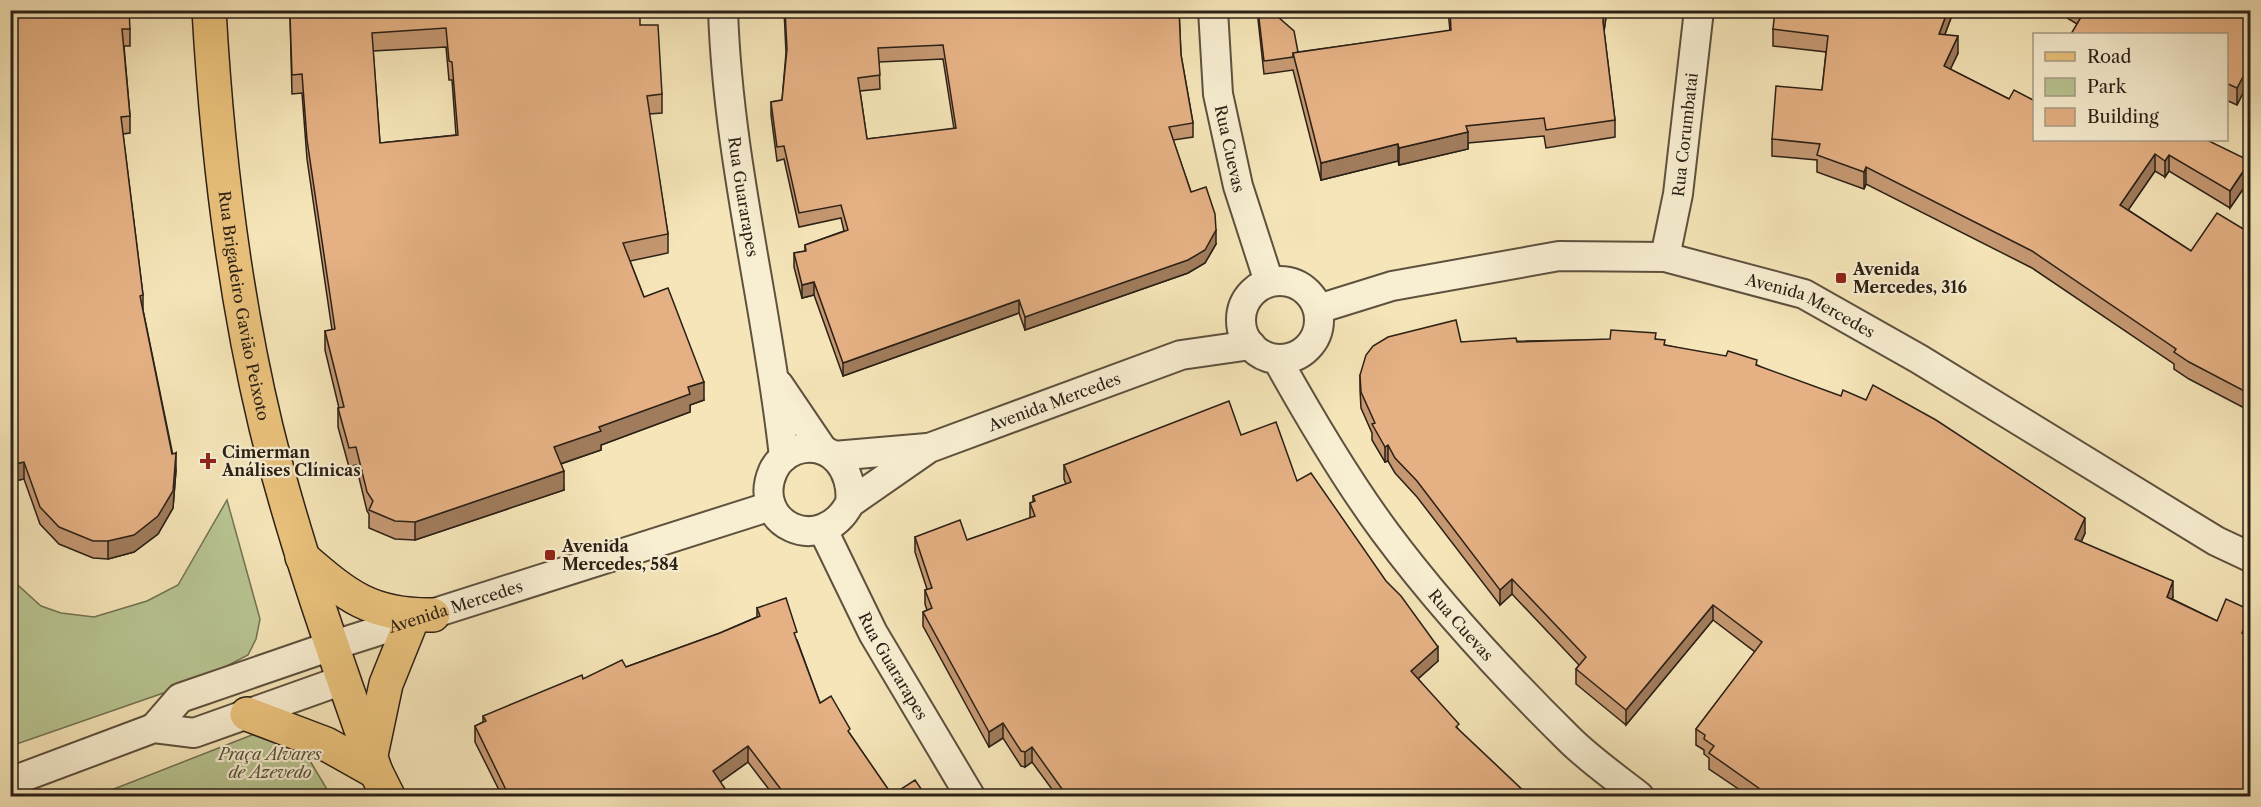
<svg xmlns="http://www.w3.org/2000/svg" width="2261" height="807" font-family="'Libre Caslon Text',serif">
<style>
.green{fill:#b8c592;stroke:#727254;stroke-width:1.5}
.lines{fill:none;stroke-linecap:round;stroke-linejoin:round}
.street-casing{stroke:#5e513e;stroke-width:32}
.primary-casing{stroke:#2b2016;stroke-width:36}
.street{stroke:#f8eed1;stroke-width:28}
.primary{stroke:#eac27c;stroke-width:33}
.wall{fill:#c59872;stroke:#2b2016;stroke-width:1.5;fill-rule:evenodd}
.shaded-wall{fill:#a07c5c;stroke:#2b2016;stroke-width:1.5}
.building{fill:#e5b184;stroke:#2b2016;stroke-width:1.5;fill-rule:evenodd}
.poi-dot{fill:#8f2418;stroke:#f8eed1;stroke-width:2}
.labels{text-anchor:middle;stroke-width:4.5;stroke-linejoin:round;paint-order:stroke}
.street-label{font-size:16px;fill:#2b2016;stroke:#f8eed1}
.poi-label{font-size:16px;font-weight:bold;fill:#2b2016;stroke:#f8eed1;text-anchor:start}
.park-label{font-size:16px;font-style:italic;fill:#55523b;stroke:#f8eed1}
</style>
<rect width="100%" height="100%" fill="#f5e5b8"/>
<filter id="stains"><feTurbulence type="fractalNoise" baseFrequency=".00333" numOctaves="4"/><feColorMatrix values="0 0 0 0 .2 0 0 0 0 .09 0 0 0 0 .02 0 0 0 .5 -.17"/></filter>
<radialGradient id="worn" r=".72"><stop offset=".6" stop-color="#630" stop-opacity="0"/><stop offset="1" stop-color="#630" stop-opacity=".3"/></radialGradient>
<g class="green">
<polygon points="227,500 260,619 256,639 248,655 198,681 11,746 10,578 41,606 61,613 94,617 147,601 178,585"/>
<polygon points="275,726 297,739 331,796 96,796"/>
</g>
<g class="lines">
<g class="street-casing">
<g id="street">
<path id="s1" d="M 723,10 C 728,162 768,307 784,457"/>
<path id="s2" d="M 1213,10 L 1218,94 L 1238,186 L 1269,282"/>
<path id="s3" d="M 1665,257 L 1678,194 L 1699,10"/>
<circle cx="1280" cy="320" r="39"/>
<path id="s4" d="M 1318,309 L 1392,286 L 1559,256 L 1665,257 L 1804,294 L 1919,359 L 2216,541 L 2250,557"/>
<path id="s5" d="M 1277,359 C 1310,418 1345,478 1385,532 C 1440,606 1504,675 1569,739 C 1590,760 1616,778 1639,796"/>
<polyline points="779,385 823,450"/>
<polyline points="834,456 927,448"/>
<path id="s6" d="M 850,503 C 854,472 832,439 796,450 C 786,454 777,462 773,471 C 750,524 821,558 850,503 L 929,448 L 1181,355 L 1251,345"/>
<path id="s7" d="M 823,530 L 873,633 L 970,796"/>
<path id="s8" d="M 154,728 L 180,698 L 331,646 L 771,506"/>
<polyline points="10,782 154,728 194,733 343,680"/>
</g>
</g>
<g class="primary-casing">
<g id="primary">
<path id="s9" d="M 209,10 C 217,151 233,290 266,427 C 295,545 336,658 376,772 L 388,796"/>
<path d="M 302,557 C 347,596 371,616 433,615"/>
<polyline points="247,714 326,744 376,772"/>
<polyline points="371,755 386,684 411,622"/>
</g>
</g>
<use href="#street" class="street"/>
<use href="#primary" class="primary"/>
</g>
<g class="wall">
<polygon points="10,10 130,29 130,46 124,46 130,116 130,133 123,134 143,295 143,310 176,470 173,508 158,534 134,552 108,559 93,558 59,544 40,524 24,479 14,481 10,467"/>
<path d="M 784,10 L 1179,10 L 1181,55 L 1193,123 L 1193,137 L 1173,140 L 1191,192 L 1216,244 L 1205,263 L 1188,273 L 1025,330 L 1019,313 L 843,376 L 814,295 L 802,298 L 794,267 L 794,253 L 805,251 L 805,245 L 844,231 L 841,218 L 799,227 L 784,159 L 777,161 L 771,115 L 771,102 L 782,100 L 786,53 ZM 943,59 L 954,129 L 867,139 L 860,91 L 880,89 L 879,62 Z"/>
<polygon points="1257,10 1270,10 1298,52 1450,31 1448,10 1607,10 1604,31 1615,120 1615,137 1546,148 1544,136 1468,143 1468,149 1399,165 1398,161 1321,180 1293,70 1264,74"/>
<polygon points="1954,10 1945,34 1958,53 1950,69 2009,99 2033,100 2250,161 2250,179 2230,208 2169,171 2165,177 2155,171 2128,210 2191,251 2250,233 2250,411 2189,379 2174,369 2174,364 2032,268 1866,184 1864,189 1817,172 1817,160 1772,156 1772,139 1822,90 1826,52 1773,46 1773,29"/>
<polygon points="2054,10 2250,10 2250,94 2244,91 2237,105 2226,100 2226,34 2077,24"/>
<path d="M 290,15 L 640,25 L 662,94 L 662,113 L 649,114 L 668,234 L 668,253 L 630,261 L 644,297 L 704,400 L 690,405 L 690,412 L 601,445 L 601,450 L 561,464 L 564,490 L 415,540 L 395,539 L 369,528 L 369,514 L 367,511 L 356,465 L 349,467 L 338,427 L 338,408 L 339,408 L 325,350 L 325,331 L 332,330 L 307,159 L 302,93 L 292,94 ZM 446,47 L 449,80 L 452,80 L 456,135 L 380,143 L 373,51 Z"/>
<polygon points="1656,339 1665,345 1757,365 2085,533 2081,542 2173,597 2172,599 2217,621 2250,629 2248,635 2250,796 1749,796 1709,769 1709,758 1704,754 1704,750 1696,745 1696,729 1755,652 1713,620 1626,725 1576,684 1576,669 1579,665 1512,594 1500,605 1417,497 1395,473 1388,461 1385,462 1372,440 1372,433 1361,408 1360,390 1360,375 1461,342"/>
<polygon points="1241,435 1297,481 1438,661 1418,679 1459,730 1529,796 1535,796 1057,796 1032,762 1025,767 1021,766 1003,738 989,747 923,626 923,612 927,610 925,604 925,590 927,589 915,552 915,537 967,540 1030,518 1030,503 1033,502 1033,496 1066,484 1064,479 1064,465"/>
<polygon points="757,608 797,640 820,703 850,734 892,795 926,796 774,796 748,762 720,782 730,796 502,796 475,742 475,726 483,722 483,716 626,667 720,633 757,617"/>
</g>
<g class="shaded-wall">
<polygon points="1604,10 1607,10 1603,39 1603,22"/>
<polygon points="1948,10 1954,10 1939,50 1939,34"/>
<polygon points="1958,36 1958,53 1944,83 1944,66"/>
<polygon points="2244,75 2244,91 2237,105 2237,88"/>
<polygon points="1468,132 1468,149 1399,165 1399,148"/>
<polygon points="1398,144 1398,161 1321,180 1321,163"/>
<polygon points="2155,154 2155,171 2120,222 2120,205"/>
<polygon points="2169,155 2169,171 2165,177 2165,161"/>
<polygon points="2250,162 2250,179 2230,208 2230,191"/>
<polygon points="1866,167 1866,184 1864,189 1864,172"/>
<polygon points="1216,230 1216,244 1205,263 1188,273 1025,330 1025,317"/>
<polygon points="814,282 814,295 802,298 802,285"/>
<polygon points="1019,300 1019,313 843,376 843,363"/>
<polygon points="704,382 704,400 690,405 690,412 601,445 601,450 554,466 554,447 688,387"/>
<polygon points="1388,445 1388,461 1385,462 1385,447"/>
<polygon points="176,453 176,470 173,508 158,534 134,552 108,559 108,541"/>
<polygon points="24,462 24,479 14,481 14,464"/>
<polygon points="564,471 564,490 415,540 415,522"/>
<polygon points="2085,518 2085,533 2075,555 2075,539"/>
<polygon points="1512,579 1512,594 1500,605 1500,590"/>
<polygon points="2173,581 2173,597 2167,612 2167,597"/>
<polygon points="1713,605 1713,620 1626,725 1626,710"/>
<polygon points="2250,613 2250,629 2242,648 2242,633"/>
<polygon points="1438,647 1438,661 1411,685 1411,671"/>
<polygon points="1003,723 1003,738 989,747 989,732"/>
<polygon points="748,746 748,762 713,787 713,771"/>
<polygon points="1032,747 1032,762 1025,767 1025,752"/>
</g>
<g class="building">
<polygon points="10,10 129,10 130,29 122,29 130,116 121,117 143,295 140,296 172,454 176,453 173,491 158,516 134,535 108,541 93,541 59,527 40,507 24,462 14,464 10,450"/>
<path d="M 295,10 L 640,10 L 640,25 L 658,25 L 662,94 L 647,96 L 668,234 L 623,243 L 644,297 L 668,288 L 704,382 L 688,387 L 690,394 L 599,427 L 601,431 L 554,447 L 564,471 L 415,522 L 395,521 L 369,510 L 373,501 L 367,492 L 356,447 L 349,448 L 338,408 L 344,407 L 325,331 L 335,329 L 307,140 L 302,74 L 292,75 L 290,15 L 295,15 ZM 446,28 L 449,61 L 452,62 L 458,135 L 380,143 L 372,33 Z"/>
<path d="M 785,10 L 1179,10 L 1181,55 L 1193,123 L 1169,127 L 1191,192 L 1206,187 L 1215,214 L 1216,230 L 1205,250 L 1188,260 L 1025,317 L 1019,300 L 843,363 L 814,282 L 802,285 L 794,253 L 806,251 L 805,245 L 848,230 L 841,205 L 799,213 L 784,146 L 777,147 L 771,102 L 782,100 L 787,49 ZM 943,45 L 956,128 L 867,139 L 858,78 L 880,75 L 878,48 Z"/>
<polygon points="1258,10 1270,10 1294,31 1298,52 1293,53 1293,57 1264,61"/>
<polygon points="1450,10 1604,10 1603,22 1615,120 1546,130 1544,118 1466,126 1468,132 1399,148 1398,144 1321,163 1293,53 1451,30"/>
<polygon points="1775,10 1948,10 1939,34 1958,36 1944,66 2009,99 2014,90 2033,100 2034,98 2034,140 2207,140 2250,161 2230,191 2169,155 2165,161 2155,154 2120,205 2191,251 2217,213 2250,233 2250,394 2189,362 2174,352 2176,349 2032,251 1866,167 1864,172 1817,155 1820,144 1772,139 1776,86 1822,90 1828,36 1773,29"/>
<polygon points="2082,10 2250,10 2250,78 2244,75 2237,88 2226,83 2226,34 2071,34 2084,12"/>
<polygon points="1456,320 1461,342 1516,338 1517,342 1610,339 1611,330 1656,333 1655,339 1665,340 1664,345 1726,356 1728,351 1757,360 1756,365 1841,396 1843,390 1866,400 1873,385 1936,420 2085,518 2075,539 2173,581 2167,597 2217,621 2226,599 2250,610 2250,613 2242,633 2250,636 2250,796 1770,796 1709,753 1714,746 1704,739 1705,735 1696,729 1762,642 1713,605 1626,710 1576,669 1586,657 1512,579 1500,590 1417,481 1395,458 1388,445 1385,447 1372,424 1375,423 1361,392 1360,375 1366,355 1373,346 1388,337"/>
<polygon points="1229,401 1241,435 1276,422 1297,481 1311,473 1386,581 1401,596 1438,647 1411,671 1459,724 1456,727 1529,796 1531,793 1535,796 1067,796 1032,747 1025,752 1021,751 1003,723 989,732 923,612 932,608 925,590 932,588 915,537 960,520 967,540 1035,516 1030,503 1035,501 1033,496 1071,482 1064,465"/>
<polygon points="786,598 797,632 794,633 820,703 831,696 850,729 848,731 892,795 915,780 926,796 786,796 748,746 713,771 730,796 509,796 475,726 486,721 483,716 582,675 583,679 622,660 626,667 720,633 760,616 757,608"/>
</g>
<g class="poi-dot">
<rect x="1835" y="272" width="12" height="12" rx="3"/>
<path d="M205 452h6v6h6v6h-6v6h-6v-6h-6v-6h6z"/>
<rect x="544" y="549" width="12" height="12" rx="3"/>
</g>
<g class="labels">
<g class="street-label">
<text dy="6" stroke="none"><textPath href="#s3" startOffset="124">Rua Corumbatai</textPath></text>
<text dy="6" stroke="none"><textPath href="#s2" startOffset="140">Rua Cuevas</textPath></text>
<text dy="6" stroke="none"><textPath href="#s1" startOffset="188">Rua Guararapes</textPath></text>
<text dy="6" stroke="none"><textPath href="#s9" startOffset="298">Rua Brigadeiro Gavião Peixoto</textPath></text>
<text dy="6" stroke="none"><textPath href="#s4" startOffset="507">Avenida Mercedes</textPath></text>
<text dy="6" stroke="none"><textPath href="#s6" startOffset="489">Avenida Mercedes</textPath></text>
<text dy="6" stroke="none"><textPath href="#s8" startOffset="330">Avenida Mercedes</textPath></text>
<text dy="6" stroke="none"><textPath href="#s5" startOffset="324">Rua Cuevas</textPath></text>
<text dy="6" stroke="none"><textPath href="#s7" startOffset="153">Rua Guararapes</textPath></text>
</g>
<g class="poi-label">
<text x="1853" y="275">Avenida<tspan x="1853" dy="18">Mercedes, 316</tspan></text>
<text x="222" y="458">Cimerman<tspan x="222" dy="18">Análises Clínicas</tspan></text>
<text x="562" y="552">Avenida<tspan x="562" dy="18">Mercedes, 584</tspan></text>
</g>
<g class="park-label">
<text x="270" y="760">Praça Alvares<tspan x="270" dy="18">de Azevedo</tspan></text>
</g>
</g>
<rect width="2261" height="807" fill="none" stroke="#f5e5b8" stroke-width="36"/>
<rect x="12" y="12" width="2237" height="783" fill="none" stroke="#2b2016" stroke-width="3"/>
<rect x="18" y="18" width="2225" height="771" fill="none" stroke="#2b2016" stroke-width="1.5"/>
<rect x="2033" y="33" width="195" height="108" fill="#f8eed1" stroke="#a69c86" stroke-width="1.5"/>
<rect x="2045" y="52" width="30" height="9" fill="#eac27c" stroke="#a69c86" stroke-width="1.5"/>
<text x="2087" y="63" font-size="18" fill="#2b2016">Road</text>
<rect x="2045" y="78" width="30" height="18" fill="#b8c592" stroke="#a69c86" stroke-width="1.5"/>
<text x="2087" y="93" font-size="18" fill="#2b2016">Park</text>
<rect x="2045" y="108" width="30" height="18" fill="#e5b184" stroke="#a69c86" stroke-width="1.5"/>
<text x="2087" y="123" font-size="18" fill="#2b2016">Building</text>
<rect width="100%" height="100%" filter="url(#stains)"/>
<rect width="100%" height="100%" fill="url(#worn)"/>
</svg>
